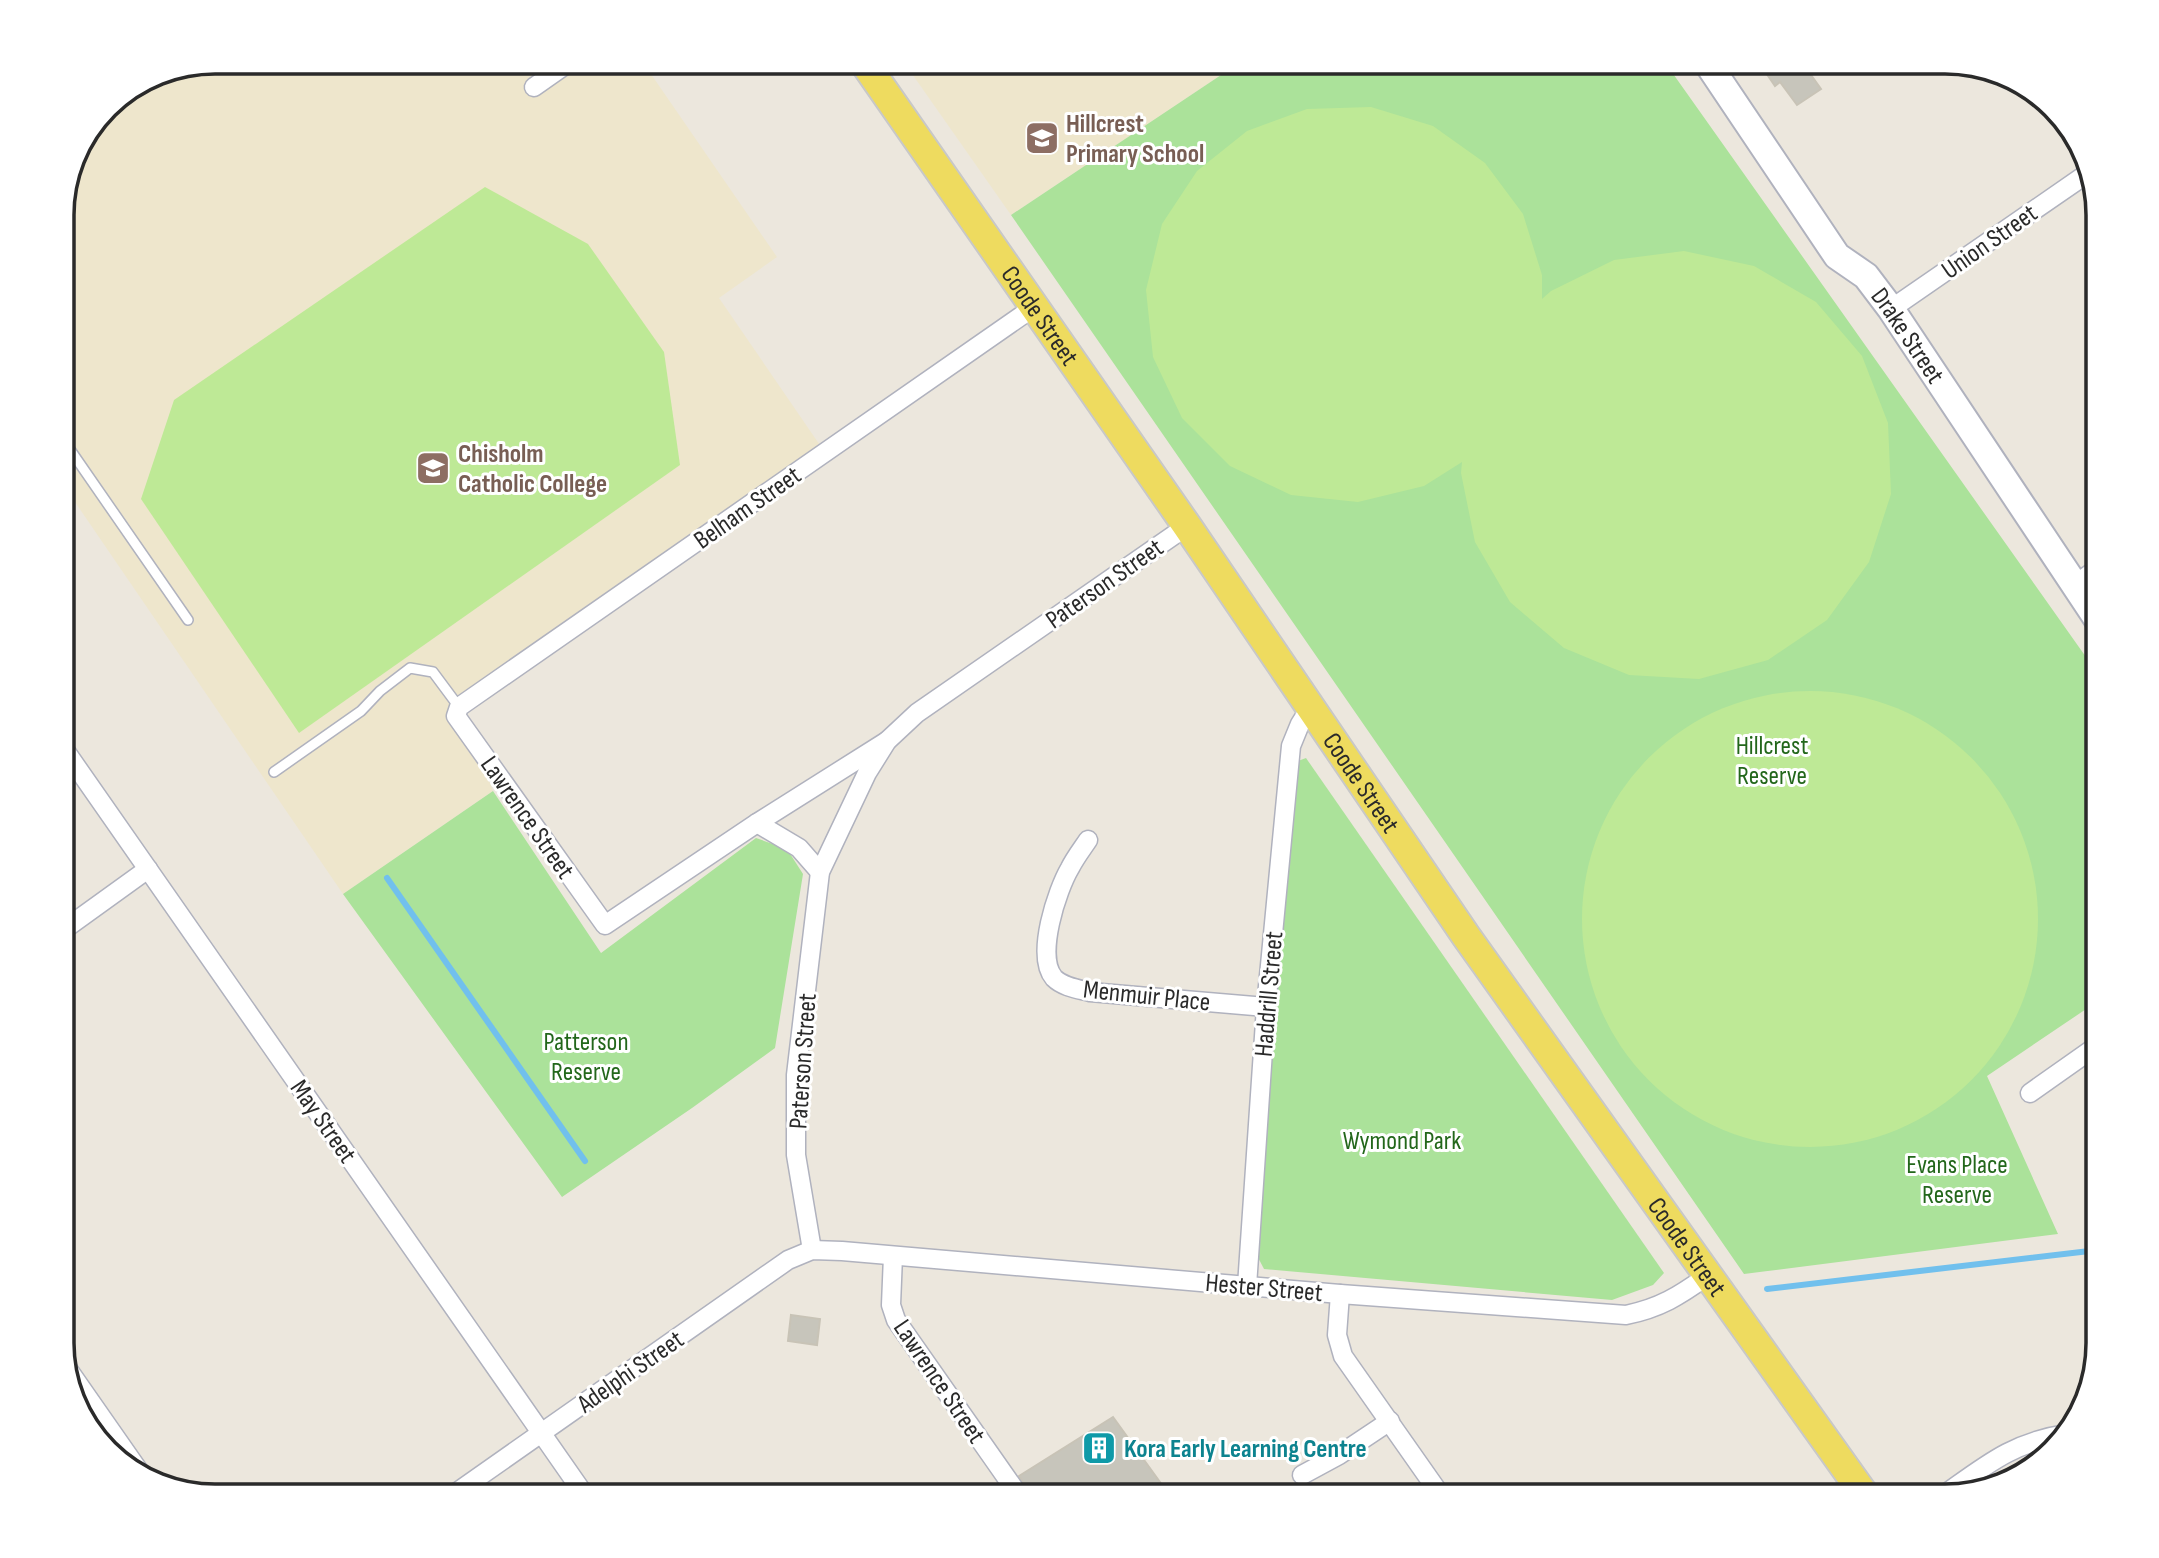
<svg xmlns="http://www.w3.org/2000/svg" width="2159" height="1558" font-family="'Sofia Sans Condensed',sans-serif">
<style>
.education{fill:#eee6cc}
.green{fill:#abe29a}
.pitch{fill:#bee996}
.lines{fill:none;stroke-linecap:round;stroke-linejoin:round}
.stream{stroke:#71c0ed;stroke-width:6}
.building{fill:#c7c5bb;stroke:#c8c3b6;stroke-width:2}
.lane-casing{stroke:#b0b2be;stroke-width:12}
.street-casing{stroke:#b0b2be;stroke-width:21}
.secondary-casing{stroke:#b0b2be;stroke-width:30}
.primary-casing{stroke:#c8c8c8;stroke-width:32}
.lane{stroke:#fff;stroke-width:9}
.street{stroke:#fff;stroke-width:18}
.secondary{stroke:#fff;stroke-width:26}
.primary{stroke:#eedb5f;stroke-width:28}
.labels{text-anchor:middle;stroke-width:6;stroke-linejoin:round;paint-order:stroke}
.education-label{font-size:26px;font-weight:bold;fill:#785e54;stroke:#fff;text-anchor:start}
.street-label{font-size:26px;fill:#2a2a2a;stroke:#fff}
.park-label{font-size:26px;fill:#23671b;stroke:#fff}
.culture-label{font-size:26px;font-weight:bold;fill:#0d838f;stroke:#fff;text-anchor:start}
.rim{fill:none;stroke:#2a2a2a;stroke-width:3.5}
</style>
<rect width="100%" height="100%" fill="#ece7dd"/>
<g class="education">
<polygon points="215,61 642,61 777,257 719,298 826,454 460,707 493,791 343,894 62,483 62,204 77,146 113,100 156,73"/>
<polygon points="903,61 1242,61 1011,215"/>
</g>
<g class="green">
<polygon points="1242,61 1664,61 2098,674 2098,1001 1987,1076 2058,1234 1744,1274 1011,215"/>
<polygon points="1306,758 1664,1273 1653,1285 1612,1300 1264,1269 1252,1246 1290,764"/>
<polygon points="493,791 601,953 756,838 787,849 803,874 775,1048 692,1108 562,1197 343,894"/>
</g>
<g class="pitch">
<polygon points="1371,107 1433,126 1485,163 1523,214 1542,275 1542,299 1551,291 1614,260 1684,251 1754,266 1816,302 1862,356 1888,423 1891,494 1869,562 1827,620 1768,660 1699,679 1629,675 1564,648 1510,602 1475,542 1461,473 1462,462 1424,486 1358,502 1291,495 1230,466 1182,418 1153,357 1146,290 1162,224 1197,171 1247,131 1307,109"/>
<polygon points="485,187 588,244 664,352 680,465 299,733 141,499 174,400"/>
<circle cx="1810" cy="919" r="228"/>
</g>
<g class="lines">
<g class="stream">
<polyline points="387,878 585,1161"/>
<polyline points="1767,1289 2098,1250"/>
</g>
</g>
<g class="building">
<polygon points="1758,61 1801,61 1821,89 1797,105 1780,82 1775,86"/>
<polygon points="791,1315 820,1319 817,1345 788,1341"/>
<polygon points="1113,1417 1165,1489 1155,1497 1031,1497 1019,1476"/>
</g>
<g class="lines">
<g class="lane-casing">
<g id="lane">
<polyline points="62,438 188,620"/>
<polyline points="274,772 361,711 380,691 410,668 433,672 459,707"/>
</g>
</g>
<g class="street-casing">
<g id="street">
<polyline points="534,87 571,61"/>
<polyline points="1891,309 2088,173"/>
<polyline points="2076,584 2098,568"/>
<polyline points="887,741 757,823 605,925 456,716 459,707 1034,307"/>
<polyline points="62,746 586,1497"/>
<polyline points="757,823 799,848 820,872"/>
<path d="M 1088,840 C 1082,849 1075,858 1070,868 C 1057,890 1035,956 1054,978 C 1063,987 1078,989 1090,992 L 1266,1007"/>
<polyline points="62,931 148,869"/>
<polyline points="2030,1093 2098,1045"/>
<polyline points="812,1250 796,1155 796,1075 820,872 867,773 887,741 917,713 1187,526"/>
<polyline points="893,1256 891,1305 896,1320 1020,1497"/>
<polyline points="1247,1286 1266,1007 1291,746 1300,724 1310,708"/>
<polyline points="1340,1294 1337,1335 1343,1356 1442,1497"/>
<polyline points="65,1365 139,1471"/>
<polyline points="1302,1475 1339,1455 1390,1421"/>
<path d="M 450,1497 L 788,1260 L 812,1250 L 842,1251 L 1340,1294 L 1626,1315 C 1660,1308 1679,1296 1707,1276"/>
<path d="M 1941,1497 C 1985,1466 2012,1442 2067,1434"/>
</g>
</g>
<g class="secondary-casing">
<g id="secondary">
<path id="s1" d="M 1706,61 L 1837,256 L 1866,276 L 1891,309 L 2098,620"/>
</g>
</g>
<g class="primary-casing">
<g id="primary">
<path id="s2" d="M 863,61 L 1187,526 L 1466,936 L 1866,1497"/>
</g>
</g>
<use href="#lane" class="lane"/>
<use href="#street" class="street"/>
<use href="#secondary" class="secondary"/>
<use href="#primary" class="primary"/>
</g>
<defs>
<g id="school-square" transform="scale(1.75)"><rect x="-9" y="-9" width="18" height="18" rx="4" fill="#8d6e63" stroke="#fff"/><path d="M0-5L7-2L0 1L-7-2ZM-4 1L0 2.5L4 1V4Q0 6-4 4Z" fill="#fff"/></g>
<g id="building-square" transform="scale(1.75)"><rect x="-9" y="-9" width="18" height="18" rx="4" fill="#0f9aa8" stroke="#fff"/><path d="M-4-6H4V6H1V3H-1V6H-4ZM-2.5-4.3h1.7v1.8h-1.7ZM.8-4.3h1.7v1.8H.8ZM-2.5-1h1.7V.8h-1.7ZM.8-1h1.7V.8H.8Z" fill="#fff"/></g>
</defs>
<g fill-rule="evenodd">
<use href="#school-square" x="1042" y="138"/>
<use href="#school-square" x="433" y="468"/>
<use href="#building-square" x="1099" y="1448"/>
</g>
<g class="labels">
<g class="education-label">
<text x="1066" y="132">Hillcrest<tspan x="1066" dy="30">Primary School</tspan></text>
<text x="458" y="462">Chisholm<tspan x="458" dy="30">Catholic College</tspan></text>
</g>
<g class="street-label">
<text transform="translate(1989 241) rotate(-35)" y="9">Union Street</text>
<text dy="9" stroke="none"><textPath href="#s2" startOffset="310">Coode Street</textPath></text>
<text dy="9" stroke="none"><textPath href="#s1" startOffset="343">Drake Street</textPath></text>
<text transform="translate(747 507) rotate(-35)" y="9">Belham Street</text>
<text transform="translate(1104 583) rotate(-35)" y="9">Paterson Street</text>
<text dy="9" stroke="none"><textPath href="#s2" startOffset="877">Coode Street</textPath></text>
<text transform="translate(528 817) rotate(55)" y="9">Lawrence Street</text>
<text transform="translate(1268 994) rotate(-85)" y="9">Haddrill Street</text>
<text transform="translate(1147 995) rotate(6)" y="9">Menmuir Place</text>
<text transform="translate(802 1061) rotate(-86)" y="9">Paterson Street</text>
<text transform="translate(324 1121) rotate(55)" y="9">May Street</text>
<text dy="9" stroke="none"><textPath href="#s2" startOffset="1444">Coode Street</textPath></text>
<text transform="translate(1264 1287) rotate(5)" y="9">Hester Street</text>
<text transform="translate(630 1371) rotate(-35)" y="9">Adelphi Street</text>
<text transform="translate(940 1381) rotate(56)" y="9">Lawrence Street</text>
</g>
<g class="park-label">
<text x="1772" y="754">Hillcrest<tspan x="1772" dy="30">Reserve</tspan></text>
<text x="586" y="1050">Patterson<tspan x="586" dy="30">Reserve</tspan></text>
<text x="1402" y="1149">Wymond Park</text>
<text x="1957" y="1173">Evans Place<tspan x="1957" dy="30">Reserve</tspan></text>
</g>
<g class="culture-label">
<text x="1124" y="1457">Kora Early Learning Centre</text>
</g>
</g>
<path d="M0 0H2159V1558H0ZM215 74H1945A141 141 0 0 1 2086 215V1343A141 141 0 0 1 1945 1484H215A141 141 0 0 1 74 1343V215A141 141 0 0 1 215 74Z" fill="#fff" fill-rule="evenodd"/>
<path class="rim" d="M215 74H1945A141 141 0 0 1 2086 215V1343A141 141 0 0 1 1945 1484H215A141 141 0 0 1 74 1343V215A141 141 0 0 1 215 74Z"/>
</svg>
